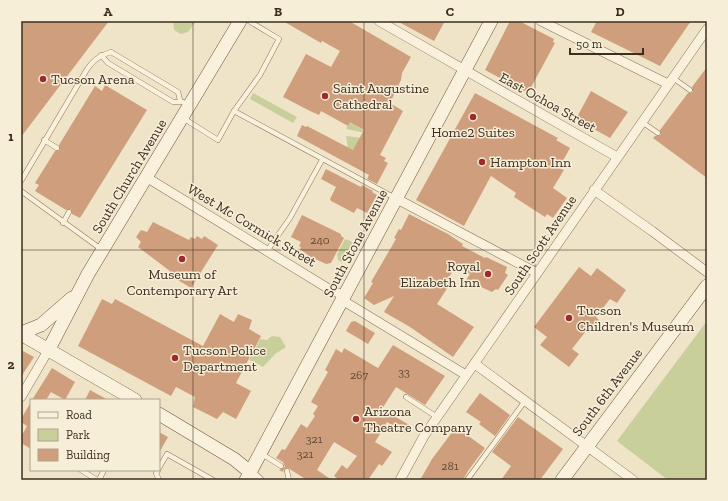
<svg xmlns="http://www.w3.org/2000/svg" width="728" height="501" font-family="'Zilla Slab',serif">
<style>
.green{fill:#c9cf9b}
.building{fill:#cf9f7d}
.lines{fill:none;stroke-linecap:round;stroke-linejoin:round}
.lane-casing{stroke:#8d765c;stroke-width:5.5}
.street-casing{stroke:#8d765c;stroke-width:10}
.secondary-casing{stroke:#6f573f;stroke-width:14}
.lane{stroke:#faf1dc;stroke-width:4.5}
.street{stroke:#faf1dc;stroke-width:9}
.secondary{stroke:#faf1dc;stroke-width:13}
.grid{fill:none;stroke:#3d2e20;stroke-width:1;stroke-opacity:0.55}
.poi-dot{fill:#9e2a2b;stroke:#f7eed8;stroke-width:1.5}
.labels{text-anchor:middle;stroke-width:3;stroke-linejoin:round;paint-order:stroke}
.number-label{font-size:12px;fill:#624a37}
.poi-label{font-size:14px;fill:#3d2e20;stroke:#f7eed8;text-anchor:start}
.street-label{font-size:14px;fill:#3d2e20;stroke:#f7eed8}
.neatline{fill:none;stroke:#3d2e20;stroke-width:1.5}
.grid-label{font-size:13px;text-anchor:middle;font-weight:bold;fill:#3d2e20}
</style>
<rect width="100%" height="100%" fill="#f0e4c8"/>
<g class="green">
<polygon points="173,21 196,21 188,32 181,34 174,30"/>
<polygon points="253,93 297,117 293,123 250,99"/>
<polygon points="351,119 356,121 355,125 370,134 346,129"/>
<polygon points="346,136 363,138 353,150 348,148"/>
<polygon points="345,239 353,242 342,262 338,260 337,254"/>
<polygon points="707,321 707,480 668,480 617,441"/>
<polygon points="272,336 280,337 286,347 275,354 263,367 249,360 260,339 267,340"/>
</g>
<g class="building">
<polygon points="21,21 109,21 21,137"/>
<polygon points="283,21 349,21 411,57 402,73 401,80 390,103 403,111 380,155 386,158 384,161 388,163 377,184 367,179 369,175 297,136 302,125 306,127 307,126 353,150 364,130 350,122 348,126 321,111 319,115 310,111 283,97 306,54 331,67 340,51 322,41 321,43"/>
<polygon points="397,21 445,21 434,41"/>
<polygon points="510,21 519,21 554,39 553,42 555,43 528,93 485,70"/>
<polygon points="597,21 691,21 660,66 591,32"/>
<polygon points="707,67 707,178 653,138 655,136 661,135 660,130 688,93 693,92 692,87"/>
<polygon points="105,85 147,110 80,218 72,214 71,209 66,210 35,191 39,185 35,183 55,151 60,150 59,145 95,86 102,91"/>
<polygon points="591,91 628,112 610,138 576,119"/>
<polygon points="475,93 558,138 556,140 570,148 559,168 564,170 553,188 567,198 553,218 547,214 545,217 514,197 516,193 491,176 464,226 416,200"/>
<polygon points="326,169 361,187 362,185 373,191 372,192 377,195 367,213 357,208 354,213 331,201 330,199 336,187 321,179"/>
<polygon points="409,214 448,234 463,244 462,246 485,258 486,257 507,267 505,273 508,275 498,290 496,289 492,292 466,280 470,274 456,265 448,279 452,281 437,304 474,327 453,357 410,327 384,312 394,296 374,305 364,298 373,283 371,282 396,239 394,238 399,229 401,230"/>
<polygon points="302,215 341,234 341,236 344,238 331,263 326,264 309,256 300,249 301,247 299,246 301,242 291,237"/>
<polygon points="153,222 189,240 191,237 195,239 197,236 202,239 204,236 218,245 191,288 168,274 170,271 138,247 141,242 136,237 141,230 147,232"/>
<polygon points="579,267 591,276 597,268 626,290 617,303 610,299 596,317 599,320 594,326 589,333 586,331 572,349 579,354 569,367 540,345 547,337 534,327"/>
<polygon points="102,299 112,304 115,299 203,346 220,314 234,322 238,314 252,320 249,329 261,336 236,383 251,391 236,419 223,412 217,419 193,407 195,397 176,387 171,396 78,346"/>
<polygon points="355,321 375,333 368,344 346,331 351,322"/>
<polygon points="393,345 445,376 425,405 396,387 382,409 411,426 406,433 387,422 375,442 392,452 382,466 379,464 368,480 339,480 334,476 342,465 347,469 357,456 334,442 317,470 332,480 307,480 288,468 284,469 283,472 279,470 285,467 283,462 276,458 282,449 285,450 301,424 307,428 315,416 313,414 318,406 311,402 328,372 325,370 336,349 342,353 344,348 378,368"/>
<polygon points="21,350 34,357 21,377"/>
<polygon points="52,368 75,382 65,400 51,392 46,400 32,400"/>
<polygon points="90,390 108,400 85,400"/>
<polygon points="480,393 510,415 495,436 479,424 481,422 466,412"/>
<polygon points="31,402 31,449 21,443 21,437 27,426 21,422 21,419"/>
<polygon points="518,417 563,449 540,480 501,480 511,466 492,452"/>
<polygon points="456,427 485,448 468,471 463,480 420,480 432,459"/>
<polygon points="159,432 168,437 159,453"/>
</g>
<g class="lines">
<g class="lane-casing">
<g id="lane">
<polyline points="101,55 108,63 173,102 183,102"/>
<polyline points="673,78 690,90"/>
<polyline points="234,111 260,75 279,39 249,21"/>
<polyline points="183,118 218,140 234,111 395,198"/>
<polyline points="642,122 658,133"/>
<polyline points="44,140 57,148"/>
<path d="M 21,181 L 86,71 C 93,60 99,56 111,52 L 178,92 L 180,100"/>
<polyline points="21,191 101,249"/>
<polyline points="63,223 69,212"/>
<polyline points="267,251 290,218 322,160"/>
<polyline points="406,397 437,417"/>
<polyline points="262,454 281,466"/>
<polyline points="159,468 167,454 213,480"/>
<polyline points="81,470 97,480"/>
<polyline points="158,470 156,473 159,480"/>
<polyline points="287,471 289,480"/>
<polyline points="99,480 104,470"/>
<polyline points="467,480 525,401"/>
</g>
</g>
<g class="street-casing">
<g id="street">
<polyline points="379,21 617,157"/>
<polyline points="541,21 668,84"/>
<polyline points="146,177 329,289 345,296"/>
<polyline points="594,190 652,231 707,272"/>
<polyline points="397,199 537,273"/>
<polyline points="342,300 466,375"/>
<polyline points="475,364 633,480"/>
<polyline points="21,397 49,349"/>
<polyline points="250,472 259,480"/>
<polyline points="400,480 424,436 707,29"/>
</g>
</g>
<g class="secondary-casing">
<g id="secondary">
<polyline points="21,333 41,325 72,298"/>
<polyline points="21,334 135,400"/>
<polyline points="49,349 88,274 240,21"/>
<polyline points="159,414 234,459 250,472"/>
<polyline points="246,480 491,21"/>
<polyline points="562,480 707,286"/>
</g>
</g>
<use href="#lane" class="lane"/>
<use href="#street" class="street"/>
<use href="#secondary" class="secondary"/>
</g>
<path class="grid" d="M 193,21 L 193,480M 364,21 L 364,480M 535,21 L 535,480M 21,250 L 707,250"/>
<g class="poi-dot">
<circle cx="43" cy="79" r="4"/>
<circle cx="325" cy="96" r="4"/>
<circle cx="473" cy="117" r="4"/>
<circle cx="482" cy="162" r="4"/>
<circle cx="182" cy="259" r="4"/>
<circle cx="488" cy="274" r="4"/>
<circle cx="569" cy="318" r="4"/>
<circle cx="175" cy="358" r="4"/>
<circle cx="356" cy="419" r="4"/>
</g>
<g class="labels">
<g class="number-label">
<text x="320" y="244">240</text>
<text x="404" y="376">33</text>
<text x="359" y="379">267</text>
<text x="314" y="443">321</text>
<text x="305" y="458">321</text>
<text x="450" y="470">281</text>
</g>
<g class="poi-label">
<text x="51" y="84">Tucson Arena</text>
<text x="333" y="93">Saint Augustine<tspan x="333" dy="16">Cathedral</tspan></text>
<text x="473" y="137" text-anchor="middle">Home2 Suites</text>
<text x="490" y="167">Hampton Inn</text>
<text x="480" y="271" text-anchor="end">Royal<tspan x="480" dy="16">Elizabeth Inn</tspan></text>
<text x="182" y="279" text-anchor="middle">Museum of<tspan x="182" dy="16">Contemporary Art</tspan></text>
<text x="577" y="315">Tucson<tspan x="577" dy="16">Children's Museum</tspan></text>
<text x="183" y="355">Tucson Police<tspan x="183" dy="16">Department</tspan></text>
<text x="364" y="416">Arizona<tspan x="364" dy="16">Theatre Company</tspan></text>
</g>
<g class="street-label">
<text transform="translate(548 102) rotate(29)" y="5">East Ochoa Street</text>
<text transform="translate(129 176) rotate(-59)" y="5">South Church Avenue</text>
<text transform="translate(252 225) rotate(31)" y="5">West Mc Cormick Street</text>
<text transform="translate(355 243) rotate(-62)" y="5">South Stone Avenue</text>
<text transform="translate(540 245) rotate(-56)" y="5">South Scott Avenue</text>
<text transform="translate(607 392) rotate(-53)" y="5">South 6th Avenue</text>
</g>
</g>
<rect width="728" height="501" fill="none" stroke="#f7eed8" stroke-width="44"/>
<rect x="30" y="399" width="130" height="72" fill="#f7eed8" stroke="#ada18e"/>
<rect x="38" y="412" width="20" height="6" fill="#faf1dc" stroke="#ada18e"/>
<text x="66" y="419" font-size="12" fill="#3d2e20">Road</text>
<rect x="38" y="429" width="20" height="12" fill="#c9cf9b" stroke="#ada18e"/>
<text x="66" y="439" font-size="12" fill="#3d2e20">Park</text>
<rect x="38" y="449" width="20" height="12" fill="#cf9f7d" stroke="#ada18e"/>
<text x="66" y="459" font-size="12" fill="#3d2e20">Building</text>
<path d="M570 48v6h73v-6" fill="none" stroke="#3d2e20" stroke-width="2"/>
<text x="576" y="48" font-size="12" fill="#3d2e20" stroke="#f7eed8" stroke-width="3" paint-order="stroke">50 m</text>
<rect x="22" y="22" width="684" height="457" class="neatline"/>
<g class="grid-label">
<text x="108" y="16">A</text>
<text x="278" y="16">B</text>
<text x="450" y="16">C</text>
<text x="620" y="16">D</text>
<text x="11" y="141">1</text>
<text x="11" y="369">2</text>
</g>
</svg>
